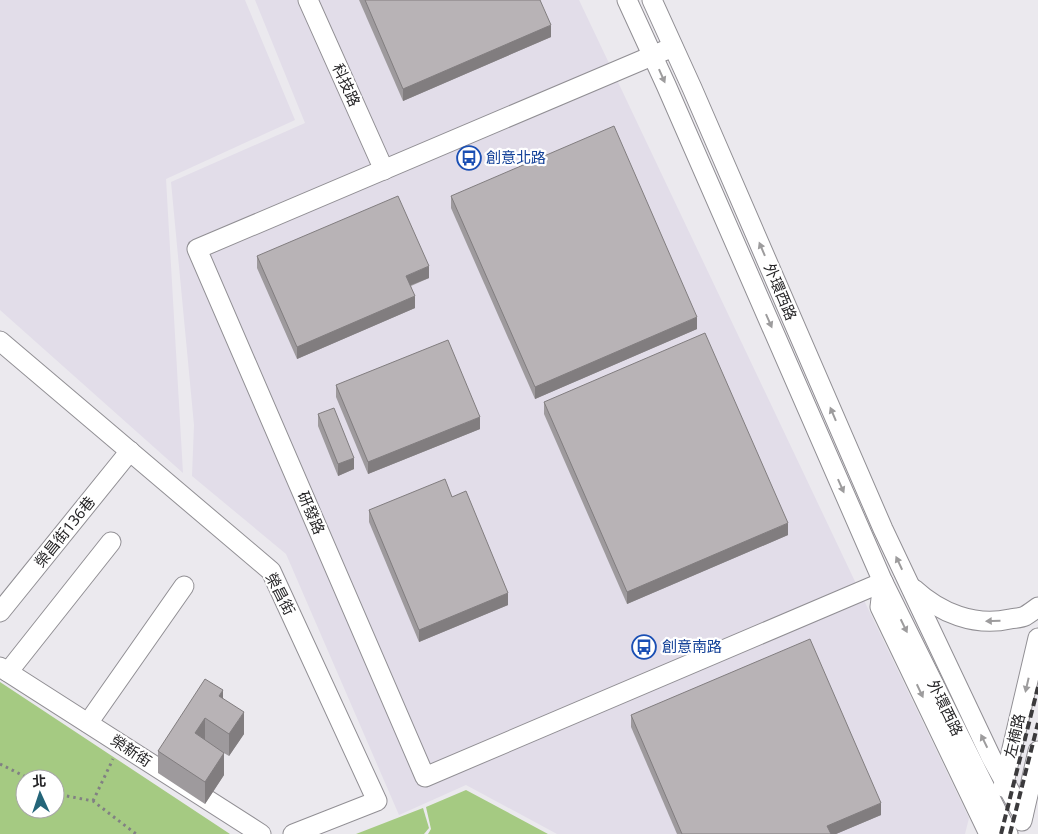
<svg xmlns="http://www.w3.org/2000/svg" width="1038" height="834" font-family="'Noto Sans','Noto Sans TC',sans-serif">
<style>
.built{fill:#e2dde9}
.green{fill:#a5ca82;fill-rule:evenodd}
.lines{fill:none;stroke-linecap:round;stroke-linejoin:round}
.minor-casing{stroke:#918f94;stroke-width:21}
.path{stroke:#818083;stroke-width:3;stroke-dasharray:2.5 4;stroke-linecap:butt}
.minor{stroke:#fff;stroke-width:19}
.rail{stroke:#3b3a3c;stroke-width:4;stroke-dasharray:8 4;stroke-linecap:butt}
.wall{fill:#9e9a9d}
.shaded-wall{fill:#817d7f}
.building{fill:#b8b3b6;stroke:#817d7f}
.oneway{fill:#9d9c9d}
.labels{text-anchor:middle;stroke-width:4.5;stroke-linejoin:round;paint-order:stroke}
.street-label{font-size:15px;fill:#252426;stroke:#fff}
.transit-label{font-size:15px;fill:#164399;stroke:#fff;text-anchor:start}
</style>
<rect width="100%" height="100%" fill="#ebe9ee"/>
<g class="built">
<polygon points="0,0 245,0 295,120 166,179 183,473 0,310"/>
<polygon points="255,0 579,0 860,592 969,818 965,834 557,834 466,785 399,815 286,554 192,476 194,425 171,182 305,123"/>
</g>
<g class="green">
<path d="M 0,682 L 230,834 L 0,834 ZM 25,779 L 55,779 L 55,809 L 25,809 Z"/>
<polygon points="466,790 548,834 428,834 431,829 426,807"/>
<polygon points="423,808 429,828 424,834 356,834"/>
</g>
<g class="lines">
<g class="minor-casing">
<g id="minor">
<polyline points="308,0 384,170"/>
<polyline points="627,0 666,85 883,582 1008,834"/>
<polyline points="652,0 692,88 883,529 991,757 1023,815"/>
<polyline points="673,47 197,249 425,777 883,582"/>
<polyline points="0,341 271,571 377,801 293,834"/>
<polyline points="883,582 880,607 989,834"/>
<path d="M 914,589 C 940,613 975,627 1010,619 C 1015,618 1021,618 1025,616 C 1030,613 1034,610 1038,607"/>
<polyline points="0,612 130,451"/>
<polyline points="0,667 261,834"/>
<polyline points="8,672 111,542"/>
<polyline points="88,723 184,586"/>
<polyline points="1003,787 1038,638"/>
<polyline points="1022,821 1038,751"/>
</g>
</g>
<g class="path">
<polyline points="0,764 30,779"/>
<polyline points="55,791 62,795 93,801 136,834"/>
<polyline points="93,801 113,759"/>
</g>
<use href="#minor" class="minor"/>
<g class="rail">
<polyline points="1001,834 1038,687"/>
<polyline points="1010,834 1038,723"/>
</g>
</g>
<g class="wall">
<polygon points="359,0 540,0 551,37 403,101"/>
<polygon points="451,196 697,329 535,399 451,208"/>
<polygon points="257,256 429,278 411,286 415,308 297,359 257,268"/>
<polygon points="336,385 480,429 368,474 336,397"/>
<polygon points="544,402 788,535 627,604 544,414"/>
<polygon points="318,414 354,469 338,476 318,426"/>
<polygon points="452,497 508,605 419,642 369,522 369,510"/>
<polygon points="223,698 244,734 229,756 224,753 224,775 205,804 158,773 158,751"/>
<polygon points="631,715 881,815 836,834 677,834 631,727"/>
</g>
<g class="shaded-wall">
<polygon points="551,25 551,37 403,101 403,89"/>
<polygon points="429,266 429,278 406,287 406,276"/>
<polygon points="415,296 415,308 297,359 297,347"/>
<polygon points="697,317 697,329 535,399 535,387"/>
<polygon points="480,417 480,429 368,474 368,462"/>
<polygon points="354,458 354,469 338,476 338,464"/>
<polygon points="788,523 788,535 627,604 627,592"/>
<polygon points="508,593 508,605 419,642 419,630"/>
<polygon points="223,690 223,712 219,696"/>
<polygon points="244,712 244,734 229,756 229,734"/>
<polygon points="205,718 205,740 195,733"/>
<polygon points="224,753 224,775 205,804 205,782"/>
<polygon points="881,803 881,815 836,834 827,834 827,826"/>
</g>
<g class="building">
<polygon points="365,0 540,0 551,25 403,89"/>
<polygon points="614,126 697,317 535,387 451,196"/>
<polygon points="398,196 429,266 406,276 415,296 297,347 257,256"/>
<polygon points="705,333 788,523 627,592 544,402"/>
<polygon points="448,340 480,417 368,462 336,385"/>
<polygon points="334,408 354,458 338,464 318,414"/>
<polygon points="445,479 452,497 466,491 508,593 419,630 369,510"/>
<polygon points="810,639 881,803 827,826 831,834 682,834 631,715"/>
<polygon points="205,679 223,690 219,696 244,712 229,734 205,718 195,733 224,753 205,782 158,751"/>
</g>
<defs><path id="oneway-solid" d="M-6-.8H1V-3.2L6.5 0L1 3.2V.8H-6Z" transform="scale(1.25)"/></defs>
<g class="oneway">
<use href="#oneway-solid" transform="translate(662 76) rotate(66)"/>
<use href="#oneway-solid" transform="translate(762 249) rotate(-113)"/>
<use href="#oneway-solid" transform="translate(769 321) rotate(66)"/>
<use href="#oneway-solid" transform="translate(833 414) rotate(-113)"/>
<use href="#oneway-solid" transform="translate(841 486) rotate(66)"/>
<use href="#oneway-solid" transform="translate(899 563) rotate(-115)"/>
<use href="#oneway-solid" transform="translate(993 621) rotate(178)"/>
<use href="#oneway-solid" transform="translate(904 626) rotate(64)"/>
<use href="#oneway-solid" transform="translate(1027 685) rotate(103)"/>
<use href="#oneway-solid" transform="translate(920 691) rotate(65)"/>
<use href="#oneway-solid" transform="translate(984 741) rotate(-116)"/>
</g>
<defs>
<g id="bus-ring" transform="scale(1.25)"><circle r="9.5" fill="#fff" stroke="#1a4fb4" stroke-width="1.5"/><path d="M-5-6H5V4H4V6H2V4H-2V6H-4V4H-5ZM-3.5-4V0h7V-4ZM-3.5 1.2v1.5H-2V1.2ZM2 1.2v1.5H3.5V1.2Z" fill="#1a4fb4"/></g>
</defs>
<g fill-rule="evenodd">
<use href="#bus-ring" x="469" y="158"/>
<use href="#bus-ring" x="644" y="647"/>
</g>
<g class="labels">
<g class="street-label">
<text transform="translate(346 85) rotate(66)" y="5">科技路</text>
<text transform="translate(780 292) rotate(67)" y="5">外環西路</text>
<text transform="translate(311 513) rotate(67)" y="5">研發路</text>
<text transform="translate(65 532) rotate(-51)" y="5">榮昌街136巷</text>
<text transform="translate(280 594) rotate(63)" y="5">榮昌街</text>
<text transform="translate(945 708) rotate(64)" y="5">外環西路</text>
<text transform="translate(1015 736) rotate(-77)" y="5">左楠路</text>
<text transform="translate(131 751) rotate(33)" y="5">榮新街</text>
</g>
<g class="transit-label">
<text x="486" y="163">創意北路</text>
<text x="662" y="652">創意南路</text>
</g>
</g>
<g transform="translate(40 794) rotate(357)"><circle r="24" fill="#ffffff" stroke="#a8a7a8"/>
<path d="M0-4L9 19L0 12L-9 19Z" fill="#246579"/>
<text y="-8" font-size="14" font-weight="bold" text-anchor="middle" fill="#252426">北</text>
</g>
</svg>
